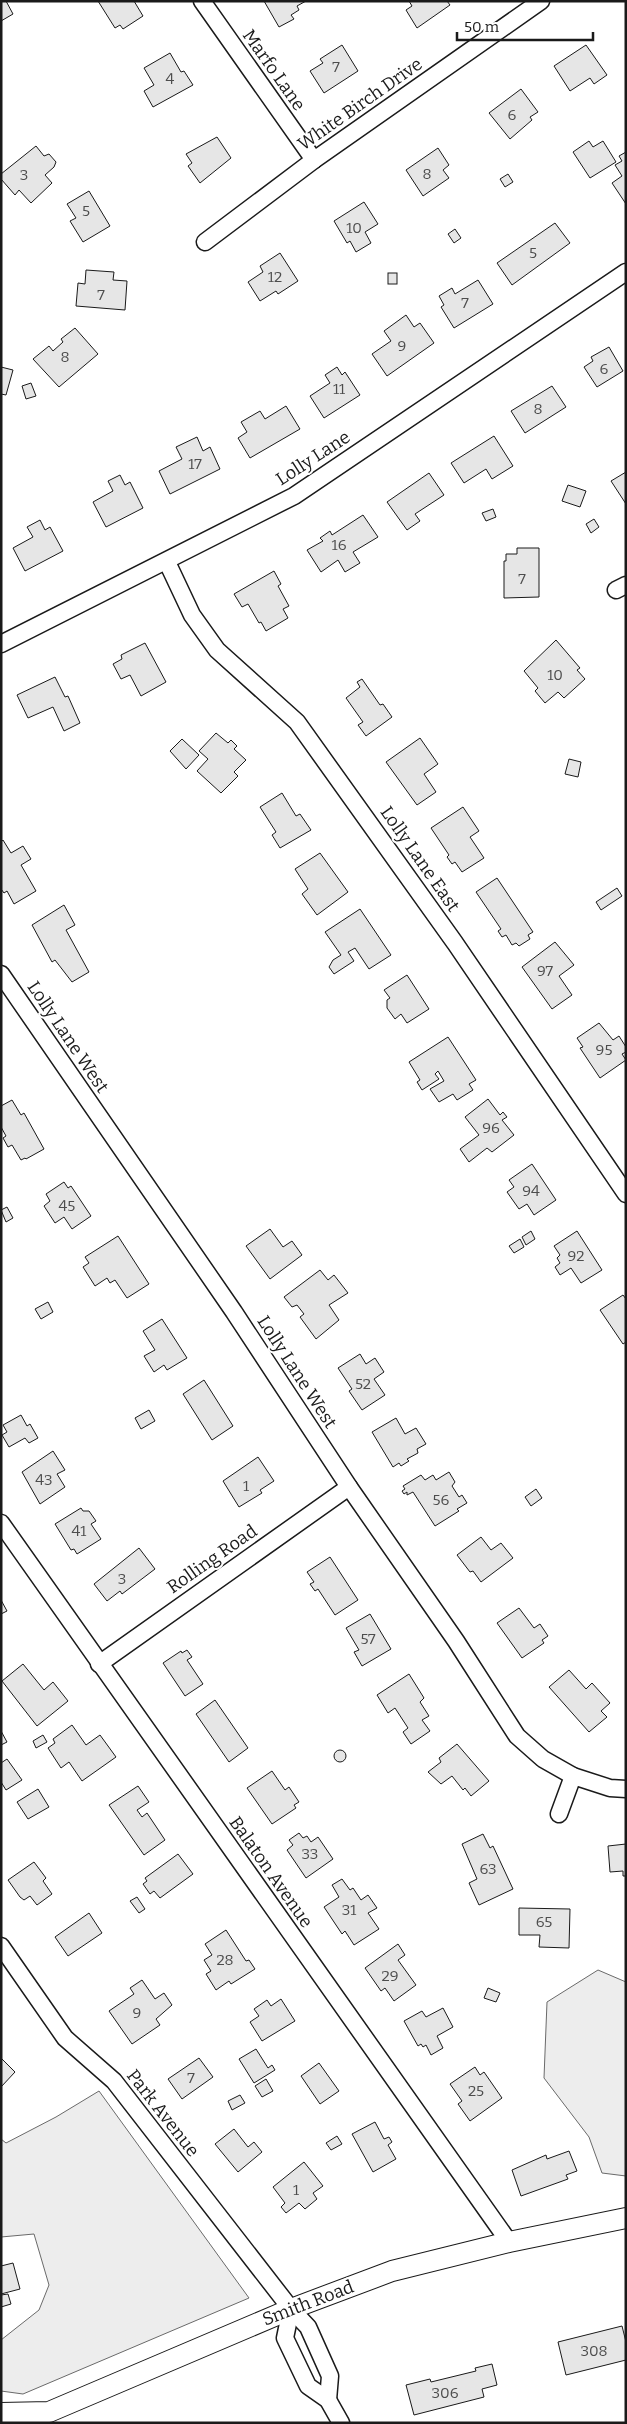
<svg xmlns="http://www.w3.org/2000/svg" width="627" height="2424" font-family="Bitter,serif">
<style>
.built{fill:#ededed;stroke:#6a6a6a}
.building{fill:#e6e6e6;stroke:#1a1a1a}
.lines{fill:none;stroke-linecap:round;stroke-linejoin:round}
.minor-casing{stroke:#1a1a1a;stroke-width:19}
.tertiary-casing{stroke:#1a1a1a;stroke-width:22}
.minor{stroke:#fff;stroke-width:16}
.tertiary{stroke:#fff;stroke-width:20}
.labels{text-anchor:middle;stroke-width:4;stroke-linejoin:round;paint-order:stroke}
.number-label{font-size:15px;fill:#4d4d4d}
.street-label{font-size:18px;fill:#1a1a1a;stroke:#fff}
</style>
<rect width="100%" height="100%" fill="#fff"/>
<g class="built">
<polygon points="598,1970 626,1982 626,2176 602,2173 589,2137 544,2078 547,2002"/>
<polygon points="99,2091 249,2298 23,2394 1,2391 1,2340 39,2310 49,2285 34,2234 1,2237 1,2139 6,2143 56,2117"/>
</g>
<g class="building">
<polygon points="1,1 6,1 13,14 1,21"/>
<polygon points="98,1 134,1 143,16 123,29 120,25 115,28"/>
<polygon points="264,1 306,1 297,6 299,10 291,15 294,19 279,27"/>
<polygon points="409,1 447,1 450,5 417,28 406,10 412,6"/>
<polygon points="342,45 358,71 324,93 310,71 323,63 320,59"/>
<polygon points="586,45 607,75 594,84 590,78 570,91 554,66"/>
<polygon points="170,53 181,72 184,71 193,85 153,107 144,91 154,85 144,68"/>
<polygon points="521,89 538,112 530,117 532,120 510,139 489,113"/>
<polygon points="217,137 231,158 200,183 188,166 192,163 186,154"/>
<polygon points="589,141 593,147 603,141 616,162 590,178 573,152"/>
<polygon points="36,146 44,156 49,154 56,162 54,167 45,175 52,183 31,203 19,190 15,195 1,179 1,174"/>
<polygon points="438,148 449,165 443,170 449,178 423,196 406,170"/>
<polygon points="626,152 626,204 612,183 622,176 615,165 622,161 619,156"/>
<polygon points="508,174 513,182 505,187 500,179"/>
<polygon points="89,191 110,226 83,242 70,221 76,218 67,204"/>
<polygon points="364,202 378,224 365,232 371,243 356,252 350,241 347,243 334,221"/>
<polygon points="555,223 570,243 512,285 497,263"/>
<polygon points="455,229 461,238 454,243 448,234"/>
<polygon points="280,253 298,281 278,294 276,291 260,301 248,282 263,272 260,266"/>
<polygon points="86,270 114,272 113,280 127,281 125,310 76,306 78,283 85,284"/>
<rect x="388" y="273" width="9" height="11"/>
<polygon points="478,280 493,304 454,328 441,307 444,305 439,296 452,288 455,294"/>
<polygon points="406,315 414,327 420,323 434,343 387,376 372,354 391,341 384,331"/>
<polygon points="75,328 98,354 59,387 33,359 49,346 53,351 63,342 61,339"/>
<polygon points="609,347 623,371 597,387 584,367 593,361 591,357"/>
<polygon points="1,367 13,370 6,395 1,394"/>
<polygon points="337,367 342,375 345,372 360,395 324,418 310,396 330,383 325,375"/>
<polygon points="31,383 36,396 26,399 22,386"/>
<polygon points="552,386 566,407 525,433 511,411"/>
<polygon points="286,406 300,429 250,458 238,438 247,432 241,422 260,411 265,419"/>
<polygon points="494,436 513,466 492,479 486,469 464,483 451,463"/>
<polygon points="197,437 203,451 210,447 220,469 170,494 159,471 182,459 176,447"/>
<polygon points="626,472 626,504 611,481"/>
<polygon points="429,473 444,495 415,514 420,521 407,530 387,502"/>
<polygon points="120,475 125,485 130,482 143,508 106,527 93,502 113,491 108,481"/>
<polygon points="568,485 586,491 580,507 562,501"/>
<polygon points="493,509 496,517 486,521 482,513"/>
<polygon points="363,515 378,537 353,552 360,563 345,572 338,560 321,572 307,550 323,541 320,538 330,531 332,535"/>
<polygon points="594,519 599,527 591,533 586,524"/>
<polygon points="40,520 45,530 50,527 63,551 25,571 13,548 33,537 27,527"/>
<polygon points="517,548 539,548 539,597 504,598 504,561 506,561 506,554 517,554"/>
<polygon points="274,571 281,584 278,586 289,606 283,609 288,618 266,631 261,622 259,623 248,604 242,607 234,594"/>
<polygon points="556,640 580,668 577,670 585,679 564,698 558,692 545,703 535,691 538,688 524,671"/>
<polygon points="145,643 166,682 141,696 130,675 121,679 113,664 122,659 121,655"/>
<polygon points="55,677 65,697 68,696 80,723 64,731 53,707 28,718 17,695"/>
<polygon points="362,679 380,705 383,704 392,717 366,736 358,725 363,722 346,698 360,687 357,682"/>
<polygon points="216,733 228,743 231,740 237,746 234,749 246,760 234,772 238,776 221,793 197,771 208,759 199,751"/>
<polygon points="420,738 438,764 424,774 436,792 417,805 386,762"/>
<polygon points="182,739 199,755 186,769 170,751"/>
<polygon points="569,759 581,762 578,777 565,774"/>
<polygon points="282,793 296,816 300,814 311,830 280,848 272,835 276,832 260,807"/>
<polygon points="463,807 479,831 470,837 484,858 462,872 455,862 452,864 447,857 449,855 431,828"/>
<polygon points="3,840 11,853 23,846 31,859 21,865 36,891 14,904 7,891 4,893 1,889 1,842"/>
<polygon points="320,853 348,892 317,915 302,894 308,889 295,869"/>
<polygon points="497,878 533,932 528,935 530,939 519,946 516,943 512,945 506,935 502,937 498,931 501,929 476,892"/>
<polygon points="617,888 622,896 601,910 596,902"/>
<polygon points="64,905 75,925 66,930 89,972 72,982 55,960 52,962 32,925"/>
<polygon points="360,909 391,955 369,969 355,948 348,952 354,961 334,974 329,967 333,960 341,955 325,932"/>
<polygon points="555,942 574,965 559,976 572,995 552,1009 522,967"/>
<polygon points="407,975 429,1009 407,1023 401,1014 395,1019 387,1008 387,1000 390,998 384,990"/>
<polygon points="599,1023 613,1040 619,1036 626,1047 626,1052 622,1054 626,1060 600,1078 580,1048 583,1047 577,1038"/>
<polygon points="448,1037 476,1080 469,1084 473,1090 457,1100 453,1094 439,1102 430,1089 444,1081 438,1071 435,1074 439,1079 422,1090 417,1082 420,1080 409,1062"/>
<polygon points="488,1099 500,1115 503,1112 507,1117 502,1120 514,1135 492,1152 487,1148 469,1162 460,1149 479,1135 465,1117"/>
<polygon points="12,1100 21,1115 24,1113 44,1149 26,1159 25,1158 21,1160 12,1145 8,1147 3,1138 6,1136 1,1127 1,1106"/>
<polygon points="532,1164 556,1200 534,1215 527,1204 519,1209 507,1192 514,1187 509,1180"/>
<polygon points="64,1182 68,1188 71,1186 91,1216 72,1229 64,1217 55,1223 44,1206 50,1201 46,1194"/>
<polygon points="7,1207 13,1218 6,1222 1,1210"/>
<polygon points="270,1229 283,1247 292,1241 302,1255 270,1279 246,1246"/>
<polygon points="531,1231 535,1239 526,1245 522,1237"/>
<polygon points="577,1231 602,1270 581,1283 571,1268 560,1275 555,1267 560,1263 557,1258 560,1255 554,1246"/>
<polygon points="118,1236 149,1284 127,1298 115,1280 110,1283 107,1278 95,1286 83,1267 89,1263 85,1257"/>
<polygon points="520,1239 524,1247 514,1253 509,1246"/>
<polygon points="320,1270 328,1280 334,1275 348,1293 329,1305 339,1320 316,1339 300,1317 304,1314 297,1305 292,1307 284,1297"/>
<polygon points="623,1295 626,1299 626,1342 623,1344 600,1310"/>
<polygon points="48,1302 53,1312 41,1319 35,1309"/>
<polygon points="162,1319 187,1358 167,1370 164,1365 154,1372 144,1356 155,1350 143,1331"/>
<polygon points="360,1354 366,1364 375,1358 384,1372 374,1379 385,1395 362,1410 349,1391 352,1389 338,1368"/>
<polygon points="204,1380 233,1426 212,1440 183,1394"/>
<polygon points="149,1410 155,1421 141,1429 135,1418"/>
<polygon points="21,1415 27,1426 30,1424 38,1438 29,1443 25,1438 9,1447 2,1435 7,1432 3,1425"/>
<polygon points="396,1418 405,1434 416,1428 426,1444 417,1449 418,1453 407,1459 409,1461 401,1466 399,1463 393,1467 372,1432"/>
<polygon points="53,1451 65,1470 57,1474 65,1487 40,1504 22,1472"/>
<polygon points="258,1457 274,1481 260,1490 262,1493 239,1507 223,1481"/>
<polygon points="449,1472 455,1482 452,1486 459,1497 462,1495 467,1503 457,1509 459,1511 435,1526 413,1492 407,1495 407,1492 404,1494 402,1491 405,1489 403,1486 421,1475 425,1480 433,1475 436,1480"/>
<polygon points="536,1489 542,1498 531,1506 525,1497"/>
<polygon points="81,1508 83,1511 89,1511 96,1521 91,1524 101,1539 77,1554 74,1549 71,1550 55,1524"/>
<polygon points="481,1537 491,1550 501,1543 513,1558 481,1582 473,1571 470,1572 457,1555"/>
<polygon points="139,1548 155,1569 122,1594 120,1591 107,1601 94,1584"/>
<polygon points="330,1557 358,1600 335,1615 318,1589 315,1591 310,1584 314,1582 307,1572"/>
<polygon points="1,1600 7,1611 1,1614"/>
<polygon points="519,1608 534,1628 540,1624 548,1636 542,1640 544,1643 522,1658 497,1623"/>
<polygon points="370,1614 391,1649 362,1666 354,1652 359,1650 346,1628"/>
<polygon points="187,1650 192,1657 187,1660 203,1684 185,1696 163,1663 181,1651 182,1653"/>
<polygon points="23,1664 44,1690 53,1682 68,1701 37,1726 2,1681"/>
<polygon points="569,1670 586,1689 592,1683 610,1703 601,1711 607,1717 589,1732 549,1687"/>
<polygon points="409,1674 424,1698 420,1702 429,1716 422,1720 430,1731 411,1744 403,1732 408,1728 395,1708 388,1713 377,1695"/>
<polygon points="215,1700 248,1748 229,1762 196,1714"/>
<polygon points="72,1725 86,1745 100,1735 116,1757 82,1781 69,1762 61,1768 48,1748 55,1743 53,1739"/>
<polygon points="1,1731 7,1742 1,1745"/>
<polygon points="43,1735 47,1742 36,1748 33,1741"/>
<polygon points="457,1744 489,1781 471,1796 465,1788 463,1790 452,1776 441,1784 428,1772 441,1762 439,1758"/>
<circle cx="340" cy="1756" r="6"/>
<polygon points="7,1759 22,1780 6,1790 1,1782 1,1763"/>
<polygon points="272,1771 285,1790 289,1787 299,1802 294,1805 296,1808 272,1824 247,1788"/>
<polygon points="138,1786 149,1802 137,1810 142,1817 147,1813 165,1840 144,1855 109,1805"/>
<polygon points="38,1789 49,1807 28,1819 17,1802"/>
<polygon points="299,1833 303,1838 307,1836 311,1842 318,1837 333,1859 306,1878 287,1850 293,1845 289,1840"/>
<polygon points="483,1834 490,1848 493,1846 513,1889 479,1905 469,1883 477,1879 462,1844"/>
<polygon points="626,1844 626,1876 623,1876 623,1871 610,1872 608,1846"/>
<polygon points="178,1854 193,1874 160,1898 154,1891 150,1894 143,1884 147,1881 145,1878"/>
<polygon points="34,1862 46,1878 43,1881 52,1894 37,1905 30,1896 24,1900 20,1897 8,1880"/>
<polygon points="342,1879 350,1890 353,1888 361,1900 368,1895 377,1908 368,1913 379,1929 354,1945 345,1931 342,1934 324,1907 339,1897 332,1885"/>
<polygon points="137,1897 145,1909 139,1913 130,1901"/>
<polygon points="519,1908 570,1909 569,1948 539,1947 540,1935 519,1935"/>
<polygon points="89,1913 102,1933 68,1956 55,1937"/>
<polygon points="226,1930 246,1961 249,1960 255,1969 231,1984 229,1981 216,1990 206,1974 211,1971 204,1960 212,1955 205,1944"/>
<polygon points="398,1944 405,1955 398,1960 416,1985 394,2001 385,1988 381,1991 365,1968"/>
<polygon points="142,1980 155,1999 164,1993 172,2005 156,2019 160,2025 132,2044 109,2011 134,1994 130,1988"/>
<polygon points="488,1988 500,1993 496,2002 484,1998"/>
<polygon points="281,1999 295,2021 262,2041 250,2022 259,2016 254,2009 267,2000 271,2006"/>
<polygon points="443,2008 453,2027 437,2036 443,2048 431,2055 426,2045 423,2047 421,2044 418,2046 404,2021 422,2011 426,2017"/>
<polygon points="256,2049 268,2068 272,2065 275,2070 254,2083 239,2059"/>
<polygon points="1,2058 15,2072 1,2087"/>
<polygon points="199,2058 213,2077 182,2099 168,2079"/>
<polygon points="319,2063 339,2091 320,2104 301,2076"/>
<polygon points="475,2067 480,2075 484,2072 502,2098 470,2121 458,2104 462,2101 450,2084"/>
<polygon points="266,2079 273,2091 262,2097 255,2086"/>
<polygon points="240,2095 245,2103 232,2110 228,2101"/>
<polygon points="375,2122 384,2139 389,2137 392,2142 388,2145 396,2159 373,2172 352,2134"/>
<polygon points="234,2129 248,2147 254,2142 262,2152 238,2172 215,2144"/>
<polygon points="337,2136 342,2144 331,2150 326,2143"/>
<polygon points="569,2151 577,2171 566,2175 568,2179 521,2196 512,2170 546,2155 547,2159"/>
<polygon points="304,2162 323,2186 313,2193 317,2199 305,2209 299,2203 286,2213 281,2207 285,2203 273,2187"/>
<polygon points="13,2263 20,2289 1,2294 1,2266"/>
<polygon points="8,2294 11,2304 1,2307 1,2295"/>
<polygon points="622,2326 626,2342 626,2360 566,2375 558,2342"/>
<polygon points="492,2364 497,2385 482,2389 484,2397 414,2415 406,2385 430,2379 431,2382 476,2371 475,2368"/>
</g>
<g class="lines">
<g class="minor-casing">
<g id="minor">
<polyline points="202,1 314,160"/>
<polyline points="205,242 314,160 541,1"/>
<polyline points="167,562 192,615 217,650 297,722 455,943 626,1194"/>
<polyline points="616,590 626,585"/>
<polyline points="1,644 294,496 626,272"/>
<polyline points="1,974 234,1312 349,1487 456,1641 517,1736 543,1759 573,1776 610,1788 626,1789"/>
<polyline points="1,1523 509,2242"/>
<polyline points="99,1664 349,1487"/>
<polyline points="559,1814 573,1776"/>
<polyline points="1,1946 65,2038 114,2081 291,2309 308,2327 330,2376 328,2400"/>
<polyline points="291,2309 285,2338 308,2386 328,2400 341,2423"/>
</g>
</g>
<g class="tertiary-casing">
<polyline id="tertiary" points="1,2413 49,2412 291,2309 392,2271 509,2242 626,2218"/>
</g>
<use href="#minor" class="minor"/>
<use href="#tertiary" class="tertiary"/>
</g>
<g class="labels">
<g class="number-label">
<text x="336" y="72">7</text>
<text x="170" y="84">4</text>
<text x="512" y="120">6</text>
<text x="427" y="179">8</text>
<text x="24" y="180">3</text>
<text x="86" y="216">5</text>
<text x="354" y="233">10</text>
<text x="533" y="258">5</text>
<text x="275" y="282">12</text>
<text x="101" y="300">7</text>
<text x="465" y="308">7</text>
<text x="402" y="351">9</text>
<text x="65" y="362">8</text>
<text x="604" y="374">6</text>
<text x="339" y="394">11</text>
<text x="538" y="414">8</text>
<text x="195" y="469">17</text>
<text x="339" y="550">16</text>
<text x="522" y="584">7</text>
<text x="555" y="680">10</text>
<text x="545" y="976">97</text>
<text x="604" y="1055">95</text>
<text x="491" y="1133">96</text>
<text x="531" y="1196">94</text>
<text x="67" y="1211">45</text>
<text x="576" y="1261">92</text>
<text x="363" y="1389">52</text>
<text x="44" y="1485">43</text>
<text x="246" y="1491">1</text>
<text x="441" y="1505">56</text>
<text x="79" y="1536">41</text>
<text x="122" y="1584">3</text>
<text x="368" y="1644">57</text>
<text x="310" y="1859">33</text>
<text x="488" y="1874">63</text>
<text x="349" y="1915">31</text>
<text x="544" y="1927">65</text>
<text x="225" y="1965">28</text>
<text x="390" y="1981">29</text>
<text x="137" y="2018">9</text>
<text x="191" y="2083">7</text>
<text x="476" y="2096">25</text>
<text x="296" y="2195">1</text>
<text x="594" y="2356">308</text>
<text x="445" y="2398">306</text>
</g>
<g class="street-label">
<text transform="translate(274 70) rotate(55)" y="6">Marfo Lane</text>
<text transform="translate(360 104) rotate(-35)" y="6">White Birch Drive</text>
<text transform="translate(313 458) rotate(-33)" y="6">Lolly Lane</text>
<text transform="translate(420 859) rotate(55)" y="6">Lolly Lane East</text>
<text transform="translate(68 1037) rotate(56)" y="6">Lolly Lane West</text>
<text transform="translate(297 1372) rotate(57)" y="6">Lolly Lane West</text>
<text transform="translate(212 1559) rotate(-35)" y="6">Rolling Road</text>
<text transform="translate(271 1872) rotate(55)" y="6">Balaton Avenue</text>
<text transform="translate(163 2113) rotate(52)" y="6">Park Avenue</text>
<text transform="translate(308 2303) rotate(-21)" y="6">Smith Road</text>
</g>
</g>
<rect width="627" height="2424" fill="none" stroke="#1a1a1a" stroke-width="5"/>
<path d="M457 32v8h136v-8" fill="none" stroke="#1a1a1a" stroke-width="2.5"/>
<text x="464" y="32" font-size="15" fill="#1a1a1a" stroke="#ffffff" stroke-width="4" paint-order="stroke">50 m</text>
</svg>
